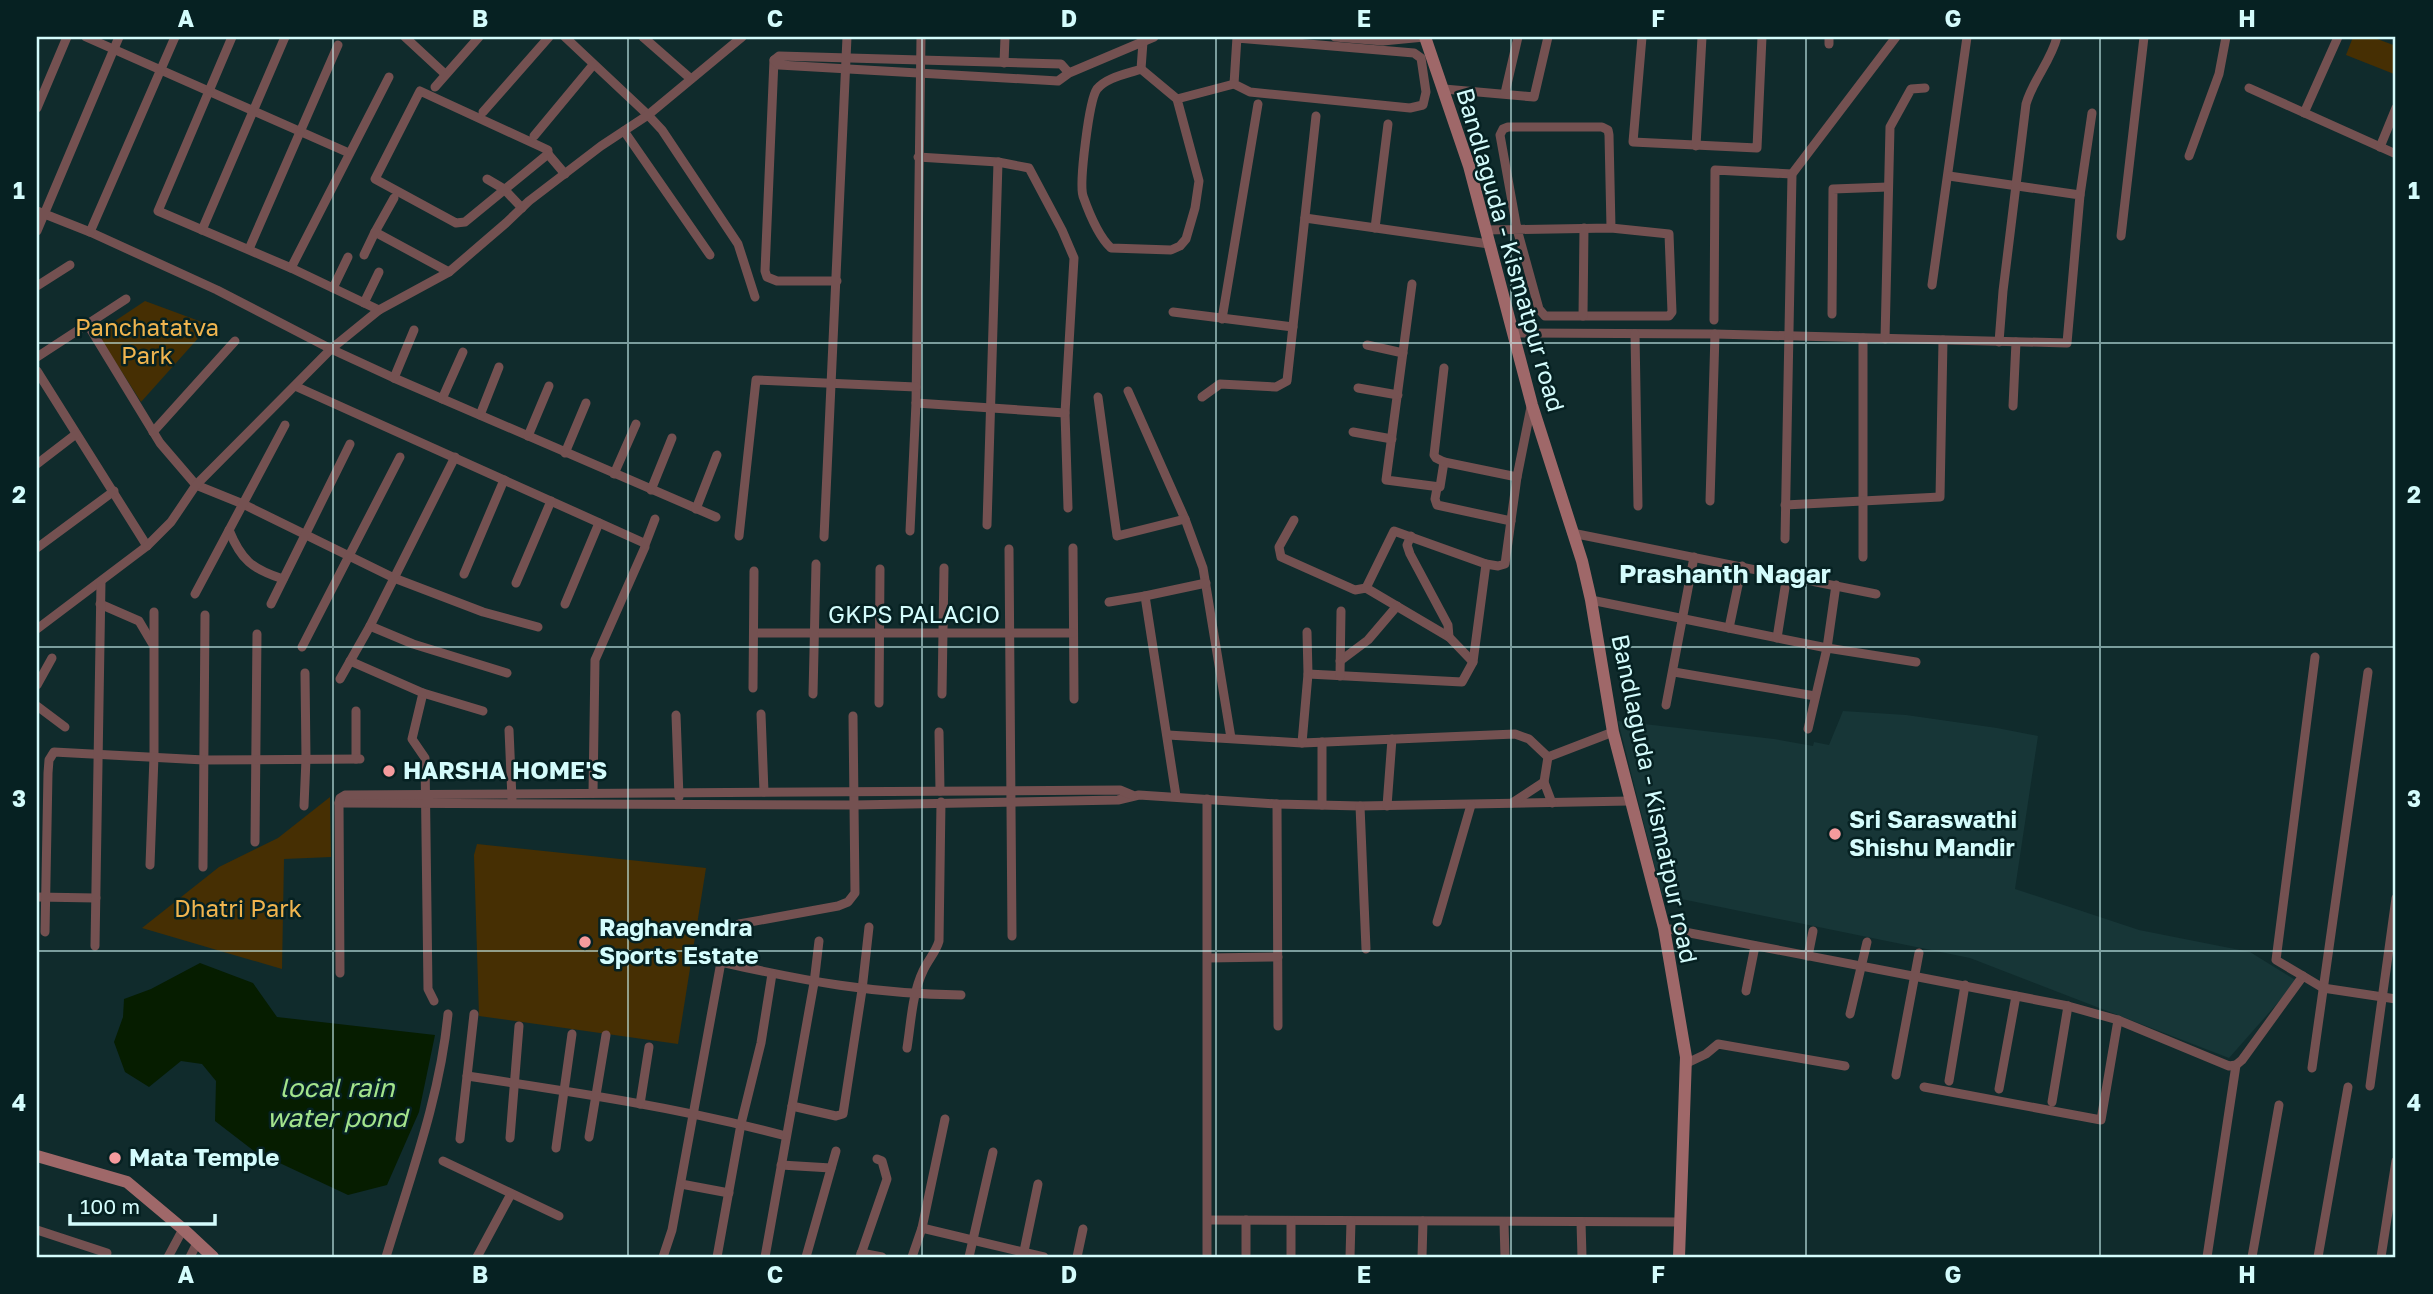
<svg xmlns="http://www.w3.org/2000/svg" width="2433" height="1294" font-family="'Golos Text',sans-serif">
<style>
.built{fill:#173637}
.green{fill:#462f03}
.water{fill:#061d00}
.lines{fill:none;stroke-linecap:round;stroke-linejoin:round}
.street{stroke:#745151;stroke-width:9}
.secondary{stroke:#9f6869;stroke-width:12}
.grid{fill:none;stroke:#d4fcfc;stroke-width:2;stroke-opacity:0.55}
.poi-dot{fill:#f59b9d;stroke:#062122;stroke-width:2.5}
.labels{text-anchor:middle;stroke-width:5;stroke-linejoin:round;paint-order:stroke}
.street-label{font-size:24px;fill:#d4fcfc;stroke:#062122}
.park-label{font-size:24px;fill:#f0b54f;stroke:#062122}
.poi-label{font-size:24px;font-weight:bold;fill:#d4fcfc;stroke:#062122;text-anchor:start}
.neighbourhood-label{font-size:26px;font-weight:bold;fill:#d4fcfc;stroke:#062122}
.water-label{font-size:26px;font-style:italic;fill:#a3e48c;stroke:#062122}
.neatline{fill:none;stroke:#d4fcfc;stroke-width:2.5}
.grid-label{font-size:23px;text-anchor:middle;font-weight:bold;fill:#d4fcfc}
</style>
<rect width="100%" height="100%" fill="#102b2c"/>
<polygon class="built" points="1843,711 1906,715 1997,728 2038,736 2015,889 2139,930 2250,952 2297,981 2229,1058 1970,958 1662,895 1618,721 1774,739 1813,746 1814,742 1829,745"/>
<g class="green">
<polygon points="2353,37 2372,37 2396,46 2394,74 2346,55"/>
<polygon points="145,301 210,325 141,402 97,333"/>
<polygon points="330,797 331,857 284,859 282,969 142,928 219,867 278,838"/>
<polygon points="477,844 706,868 678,1044 479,1016 474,855"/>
</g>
<polygon class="water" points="200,963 253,983 277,1017 435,1035 419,1112 387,1185 348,1195 254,1151 215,1121 216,1081 202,1064 181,1061 149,1087 125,1072 114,1042 123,1017 124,999 151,989"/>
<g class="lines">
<g class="street">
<polyline points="86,37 349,153"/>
<polyline points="232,37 158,211 291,268 379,310"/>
<polyline points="405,37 445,74"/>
<polyline points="565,37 648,115 662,130 738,244 755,297"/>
<polyline points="643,37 691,79"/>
<polyline points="1335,37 1383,41 1424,37"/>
<polyline points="1642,37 1633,142 1757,148 1762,37"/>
<polyline points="1237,38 1414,53 1421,58 1426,92 1423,105 1410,108 1250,92 1234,84 1237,37"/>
<path d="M 1143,42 L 1141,69 C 1127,74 1107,77 1097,89 C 1089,100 1079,183 1083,196 C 1089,213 1098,236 1111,248 L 1171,250 L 1180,246 L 1186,239 L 1195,208 L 1199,181 L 1177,99 L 1234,84"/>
<polyline points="1829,44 1829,37"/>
<polyline points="774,60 765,271 767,277 777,281 837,281"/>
<polyline points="1004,63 1005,37"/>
<polyline points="1141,69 1177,99"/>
<polyline points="1069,73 1061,64 779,56 774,60 779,65 1058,81 1069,73 1154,37"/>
<polyline points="435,87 479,37"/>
<polyline points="2249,88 2396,154"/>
<polyline points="1444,89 1534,97 1548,37"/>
<polygon points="420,91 548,150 548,154 465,222 456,223 375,179"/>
<polyline points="1505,93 1518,37"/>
<polyline points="37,108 67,37"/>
<polyline points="483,112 549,37"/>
<polyline points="2304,113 2338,37"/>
<polyline points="624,131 710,255"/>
<polyline points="534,136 593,65"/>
<polyline points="1696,146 1702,37"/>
<polyline points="2380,147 2396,108"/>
<polyline points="548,154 565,174"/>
<polyline points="2189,156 2219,74 2226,37"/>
<polyline points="918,157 998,162 987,525"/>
<polyline points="998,162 1029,168 1062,230 1074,258 1065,413 1068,508"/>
<polyline points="487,179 504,189 522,208"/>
<polyline points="2080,195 2092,113"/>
<polyline points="394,198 375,232 449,272"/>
<polyline points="37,211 90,232 217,290 331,349 394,378 716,517"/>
<polyline points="1305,218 1489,244"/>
<polyline points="1375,228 1388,124"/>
<polyline points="202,230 285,37"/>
<polyline points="1485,230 1611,228 1609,135 1608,130 1602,127 1508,127 1503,129 1500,135 1517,229 1539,309 1545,316 1669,316 1672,312 1669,234 1611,228"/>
<polyline points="37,231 119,37"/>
<polyline points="90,232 175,37"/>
<polyline points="2121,236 2144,37"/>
<polyline points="249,249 338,45"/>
<polyline points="364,255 375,232"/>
<polyline points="291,268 389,77"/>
<polyline points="1412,284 1386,480 1440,487 1444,462 1517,477"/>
<polyline points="1932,285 1967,37"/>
<polyline points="37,286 70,265"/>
<polyline points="333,288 348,257"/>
<polyline points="364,303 379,272"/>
<polyline points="1173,312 1293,327"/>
<polyline points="1832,314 1833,189 1888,187"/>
<polyline points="1583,316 1584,228"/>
<polyline points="1222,319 1258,104"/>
<polyline points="1714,320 1715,170 1792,174"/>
<polyline points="88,325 160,443 196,485 243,504 394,578 483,612 538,627"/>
<polyline points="1513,333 1715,334 2067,343 2080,195 1949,176"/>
<polyline points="1635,334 1638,506"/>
<polyline points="1863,338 1863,557"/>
<polyline points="1885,339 1890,127 1911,89 1925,88"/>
<path d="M 1999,342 L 2003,291 L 2026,104 C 2033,80 2051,61 2057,37"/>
<polyline points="1367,345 1403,353"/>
<polyline points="37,357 126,299"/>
<polyline points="1444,368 1434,455 1436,458 1444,462"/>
<polyline points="37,371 147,546"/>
<polyline points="394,378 414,330"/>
<polyline points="295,386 644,543 645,547 595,660 593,793"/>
<polyline points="1358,388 1398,395"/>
<polyline points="1128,391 1185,519 1203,568 1231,738"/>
<polyline points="1098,397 1117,536 1185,519"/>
<polyline points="1202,397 1220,384 1276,387 1287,381 1316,116"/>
<polyline points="442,399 463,352"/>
<polyline points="916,403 1065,413"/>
<polyline points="2013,406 2016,342"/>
<polyline points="480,415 499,367"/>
<polyline points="153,432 235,341"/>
<polyline points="1353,432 1392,439"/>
<polyline points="528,436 549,386"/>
<polyline points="565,453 586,403"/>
<polyline points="37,464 76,434"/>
<polyline points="614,474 636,424"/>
<polyline points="1437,488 1435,499 1437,505 1511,521"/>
<polyline points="651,490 672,438"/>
<polyline points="1710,501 1715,334"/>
<polyline points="1785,505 1940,497 1943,340"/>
<polyline points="696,509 717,455"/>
<polyline points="1294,520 1279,547 1281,557 1355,590 1366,588 1449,637 1473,662"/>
<path d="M 229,530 C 241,560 252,569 283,579"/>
<polyline points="910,531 916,403 921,37"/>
<polyline points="1572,533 1876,594"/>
<polyline points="739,536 756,380 916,387"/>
<polyline points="1411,536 1407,545 1410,554 1448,625 1449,637"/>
<polyline points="824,537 847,37"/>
<polyline points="1785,539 1792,174 1896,37"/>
<polyline points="645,545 655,519"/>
<polyline points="37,548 114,491"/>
<polyline points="1073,548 1074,699"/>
<polyline points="1009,549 1012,936"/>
<polyline points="464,574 504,480"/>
<polyline points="516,583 551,501"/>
<polyline points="1366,588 1394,531 1486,564 1498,566 1505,564 1517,477 1531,407"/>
<polyline points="195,594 285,425"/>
<polyline points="1591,600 1827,648 1916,662"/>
<polyline points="1109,602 1145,596"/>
<polyline points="100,604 139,621 152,643"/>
<polyline points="271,604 350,444"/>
<polyline points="565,604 599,523"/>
<polyline points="370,626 413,644 507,673"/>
<polyline points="1729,628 1742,566"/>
<polyline points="37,629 147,546 171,522 196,485 331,349 379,310 449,272 506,223 529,201 601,146 648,115 742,37"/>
<polyline points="755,633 1073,633"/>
<polyline points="1777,638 1787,575"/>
<polyline points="302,647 400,457"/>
<polyline points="350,661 423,693 412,739 425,758 428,989 434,1001"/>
<polyline points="1340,661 1368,640 1397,606"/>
<polyline points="1674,672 1815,696"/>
<polyline points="1308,674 1462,682 1473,662 1486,564"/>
<polyline points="1340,676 1341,611"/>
<polyline points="340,679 370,626 455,457"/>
<polyline points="37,685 52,658"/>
<polyline points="753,688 754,571"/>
<polyline points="423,693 483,711"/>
<polyline points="813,694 816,564"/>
<polyline points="942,694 944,568"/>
<polyline points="879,703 880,569"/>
<polyline points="1666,705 1694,557"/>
<polyline points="37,706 65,727"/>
<polyline points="356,711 356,759"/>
<polyline points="761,714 764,792"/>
<polyline points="676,715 679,797"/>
<polyline points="1808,729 1827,648 1836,585"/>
<polyline points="509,730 512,799"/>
<polyline points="939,732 940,791"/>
<polyline points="1168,735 1302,743 1515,734 1529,739 1548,757 1613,732"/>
<polyline points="1302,743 1308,674 1307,632"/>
<polyline points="1544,782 1548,757"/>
<polyline points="1176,796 1145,596 1206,583"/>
<polyline points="339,803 854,805 1118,800 1139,795 1277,804 1360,806 1630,801"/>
<polyline points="1512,803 1544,782 1552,803"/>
<polyline points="1277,804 1278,1026"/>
<polyline points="1322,805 1322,742"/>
<polyline points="304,806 306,759 305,673"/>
<polyline points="1360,806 1366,949"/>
<polyline points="1387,806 1392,739"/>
<polyline points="255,842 257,634"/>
<polyline points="150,865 154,756 154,612"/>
<polyline points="203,867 205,615"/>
<polyline points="37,897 96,898"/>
<polyline points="1437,922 1471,805"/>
<polyline points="739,924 838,906 848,902 855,893 853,716"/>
<polyline points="1664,928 2068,1006 2118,1020 2229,1066 2236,1065 2242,1060 2303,976 2323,988 2396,999"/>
<polyline points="45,932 48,773 49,760 54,752 204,760 360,759"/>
<polyline points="95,946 101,582"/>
<polyline points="1808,956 1813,931"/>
<polyline points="1208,958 1278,957"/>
<polyline points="340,973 339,803 340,798 345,795 1120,790 1132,795"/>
<polyline points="2303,976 2276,960 2315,657"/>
<polyline points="1746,991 1755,946"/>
<polyline points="1850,1014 1867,942"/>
<path d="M 907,1048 C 911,1023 912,994 923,971 C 928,960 936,952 939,941 L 941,802"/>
<polyline points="1685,1064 1706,1054 1718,1044 1845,1066"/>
<polyline points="2312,1068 2368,672"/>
<polyline points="1896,1075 1919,953"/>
<path d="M 467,1076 C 574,1092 682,1108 786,1136"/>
<polyline points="1949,1081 1965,985"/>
<polyline points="2370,1086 2396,898"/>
<polyline points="1924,1087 2101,1120 2118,1020"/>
<polyline points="1999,1089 2016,996"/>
<polyline points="2052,1102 2068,1006"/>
<polyline points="640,1104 649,1047"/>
<polyline points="792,1106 836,1116 843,1114 862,990 869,927"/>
<polyline points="589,1137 606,1035"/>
<polyline points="510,1138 519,1026"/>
<polyline points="460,1139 474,1014"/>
<polyline points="556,1148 572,1034"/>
<polyline points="443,1161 559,1216"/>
<polyline points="781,1165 831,1168"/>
<polyline points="681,1184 729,1193"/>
<polyline points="1208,1220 1680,1222"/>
<polyline points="1246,1220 1246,1257"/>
<polyline points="1504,1222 1505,1257"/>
<polyline points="1581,1222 1582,1257"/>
<polyline points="922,1228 1044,1257"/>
<polyline points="37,1230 107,1253"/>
<polyline points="861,1253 882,1257"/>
<polyline points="1023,1256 1038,1184"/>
<polyline points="168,1257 183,1229"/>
<polyline points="190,1257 197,1243"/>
<path d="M 386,1257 C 410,1177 440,1098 448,1014"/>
<polyline points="477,1257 511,1194"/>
<path d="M 663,1257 L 672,1230 L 721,962 C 804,981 875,994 961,995"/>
<polyline points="717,1257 741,1124 761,1043 772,974"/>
<polyline points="765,1257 814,983 819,941"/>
<polyline points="806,1257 836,1151"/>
<polyline points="860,1257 887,1179 882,1161 877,1159"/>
<polyline points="912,1257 922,1228 945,1119"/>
<polyline points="969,1257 993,1152"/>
<polyline points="1077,1257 1083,1229"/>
<polyline points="1207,1257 1207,799"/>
<polyline points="1291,1257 1291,1221"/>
<polyline points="1350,1257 1351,1221"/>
<polyline points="1422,1257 1423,1221"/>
<polyline points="2207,1257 2236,1065"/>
<polyline points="2252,1257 2279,1105"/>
<polyline points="2318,1257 2348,1087"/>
<polyline points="2381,1257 2396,1161"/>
</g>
<g class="secondary">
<polyline points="1425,37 1469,166 1532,405 1582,561 1591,600 1613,732 1664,928 1686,1057 1679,1257"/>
<polyline points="37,1156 127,1182 183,1229 213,1257"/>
</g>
</g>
<path class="grid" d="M 333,37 L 333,1257M 628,37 L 628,1257M 922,37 L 922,1257M 1216,37 L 1216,1257M 1511,37 L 1511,1257M 1806,37 L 1806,1257M 2100,37 L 2100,1257M 37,343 L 2396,343M 37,647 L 2396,647M 37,951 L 2396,951"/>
<g class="poi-dot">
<circle cx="389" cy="771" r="7"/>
<circle cx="1835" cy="834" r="7"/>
<circle cx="585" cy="942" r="7"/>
<circle cx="115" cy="1158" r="7"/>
</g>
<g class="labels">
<g class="street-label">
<text transform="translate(1510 250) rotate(74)" y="8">Bandlaguda - Kismatpur road</text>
<text x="914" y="623">GKPS PALACIO</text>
<text transform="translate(1654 799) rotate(78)" y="8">Bandlaguda - Kismatpur road</text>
</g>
<g class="park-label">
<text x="147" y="336">Panchatatva<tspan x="147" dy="28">Park</tspan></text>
<text x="238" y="917">Dhatri Park</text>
</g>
<g class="poi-label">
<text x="403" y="779">HARSHA HOME'S</text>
<text x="1849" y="828">Sri Saraswathi<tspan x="1849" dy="28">Shishu Mandir</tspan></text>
<text x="599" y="936">Raghavendra<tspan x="599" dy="28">Sports Estate</tspan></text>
<text x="129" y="1166">Mata Temple</text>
</g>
<g class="neighbourhood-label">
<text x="1725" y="583">Prashanth Nagar</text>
</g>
<g class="water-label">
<text x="337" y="1097">local rain<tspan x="337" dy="30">water pond</tspan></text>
</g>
</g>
<rect width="2433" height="1294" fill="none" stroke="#062122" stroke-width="77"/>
<path d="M70 1214v10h145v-10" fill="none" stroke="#d4fcfc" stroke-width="3.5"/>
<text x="80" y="1214" font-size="21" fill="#d4fcfc" stroke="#062122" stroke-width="5" paint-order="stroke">100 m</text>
<rect x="38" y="38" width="2356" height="1218" class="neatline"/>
<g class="grid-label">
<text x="186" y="27">A</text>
<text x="480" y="27">B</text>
<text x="775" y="27">C</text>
<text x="1069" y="27">D</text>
<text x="1364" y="27">E</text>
<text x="1658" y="27">F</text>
<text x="1953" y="27">G</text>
<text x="2247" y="27">H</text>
<text x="19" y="199">1</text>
<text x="2414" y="199">1</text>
<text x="19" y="503">2</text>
<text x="2414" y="503">2</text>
<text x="19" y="807">3</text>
<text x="2414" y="807">3</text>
<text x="19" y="1111">4</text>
<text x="2414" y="1111">4</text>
<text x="186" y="1283">A</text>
<text x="480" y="1283">B</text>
<text x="775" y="1283">C</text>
<text x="1069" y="1283">D</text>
<text x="1364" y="1283">E</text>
<text x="1658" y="1283">F</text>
<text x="1953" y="1283">G</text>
<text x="2247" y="1283">H</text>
</g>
</svg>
